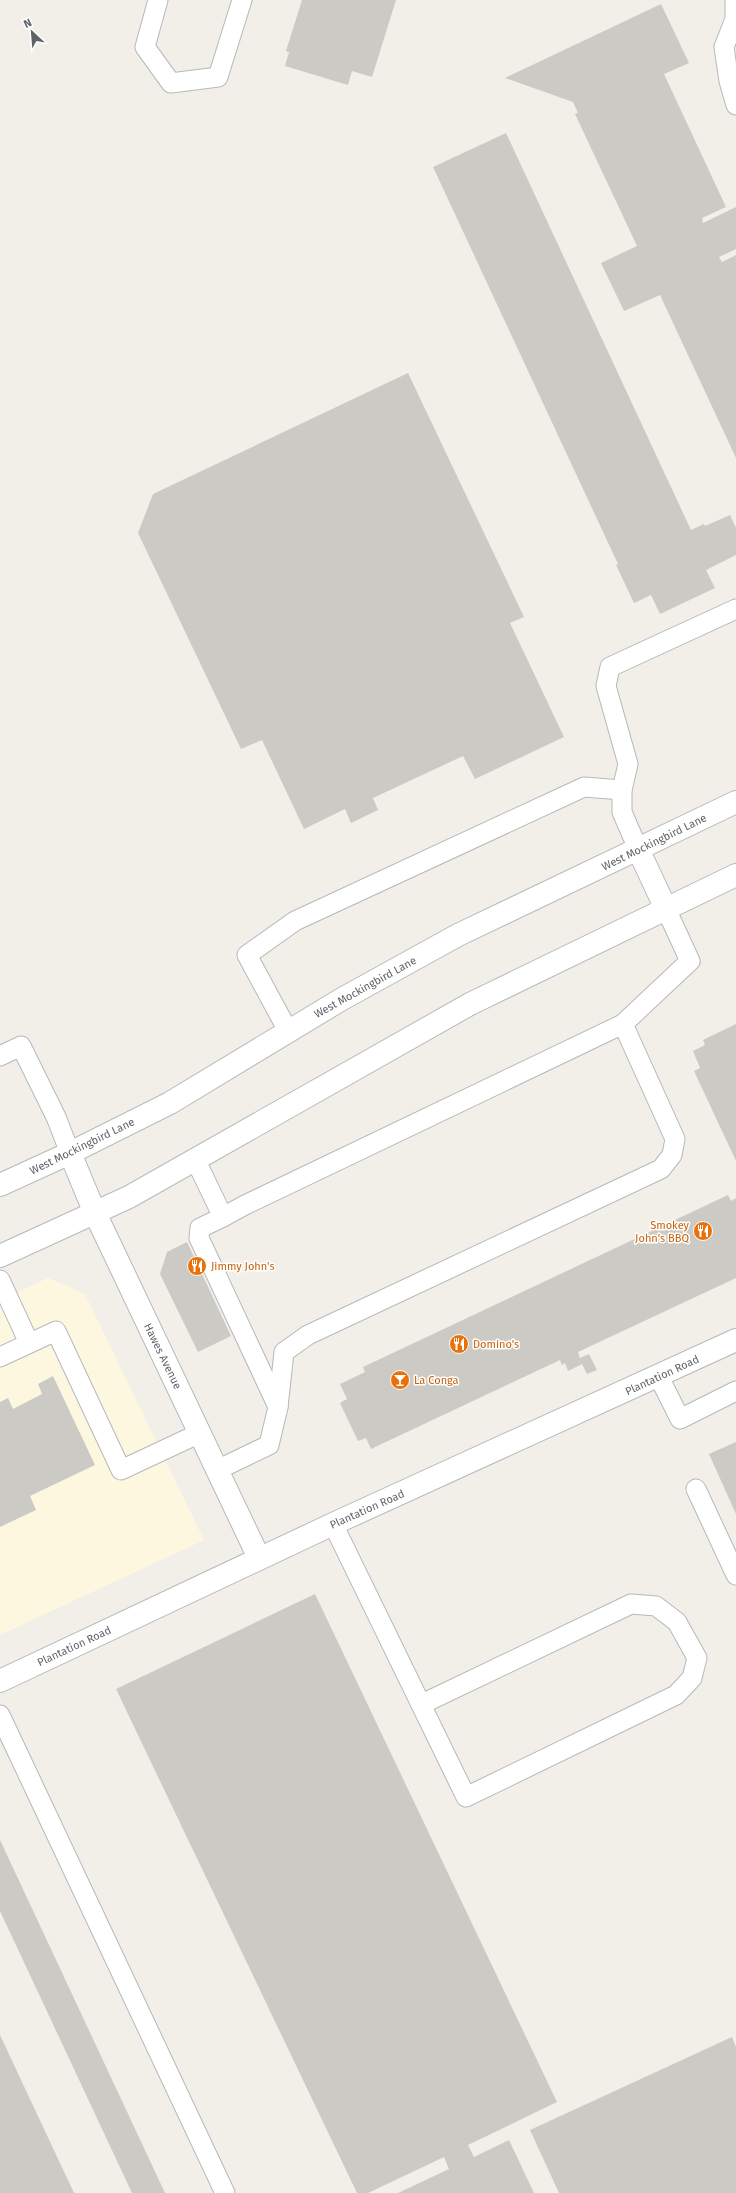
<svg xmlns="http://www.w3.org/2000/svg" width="736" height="2193" font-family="'Fira Sans',sans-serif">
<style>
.commercial{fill:#fef7e0}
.building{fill:#cccac5}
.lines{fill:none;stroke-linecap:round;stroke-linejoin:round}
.service-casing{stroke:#b5b8bc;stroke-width:21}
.minor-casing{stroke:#b5b8bc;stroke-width:24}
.secondary-casing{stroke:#b6babf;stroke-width:24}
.service{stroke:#fff;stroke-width:19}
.minor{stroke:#fff;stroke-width:22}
.secondary{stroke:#fff;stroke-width:22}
.labels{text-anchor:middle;stroke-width:3;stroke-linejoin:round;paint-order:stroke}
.street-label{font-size:11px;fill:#5f6368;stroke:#fff}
.food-label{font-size:11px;fill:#c56008;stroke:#fff;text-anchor:start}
</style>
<rect width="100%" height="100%" fill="#f1efe8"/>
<polygon class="commercial" points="48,1278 85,1294 204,1540 0,1635 0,1300"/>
<g class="building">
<polygon points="302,0 396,0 372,77 352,71 348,85 285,66 289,52 286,51"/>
<polygon points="661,4 689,63 664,74 726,207 702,218 703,223 736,207 736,249 719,257 722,262 736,255 736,458 660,295 624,311 601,263 637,246 575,114 578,113 573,102 505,78"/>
<polygon points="506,133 691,530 704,524 705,526 730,515 736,528 736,555 706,570 715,588 660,614 651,595 634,603 616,565 618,564 433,167"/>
<polygon points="408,373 524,617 510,623 564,737 475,779 463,756 373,798 378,810 351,823 345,809 304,829 262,740 241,749 138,533 153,494"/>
<polygon points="736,1024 736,1161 694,1071 700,1068 693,1051 705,1045 703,1040"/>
<polygon points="728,1195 731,1201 736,1198 736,1278 578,1352 580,1358 589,1354 597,1370 587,1374 582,1364 568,1371 565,1363 562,1365 560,1360 371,1449 366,1438 358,1441 340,1403 347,1399 340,1384 365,1372 363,1367"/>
<polygon points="187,1242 231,1336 198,1352 160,1274 167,1252"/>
<polygon points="53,1376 95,1465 30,1496 36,1510 0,1527 0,1402 8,1398 13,1409 42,1394 38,1384"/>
<polygon points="736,1442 736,1514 709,1454"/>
<polygon points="315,1594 557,2102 468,2145 474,2157 509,2140 534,2193 398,2193 449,2169 444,2157 368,2193 357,2193 116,1689"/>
<polygon points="0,1840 165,2193 132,2193 0,1911"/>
<polygon points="0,2035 74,2193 0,2193"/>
<polygon points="732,2037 736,2047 736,2193 559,2193 530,2130"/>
</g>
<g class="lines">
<g class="service-casing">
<g id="service">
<polyline points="158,0 145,47 171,83 218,77 242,0"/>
<polyline points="735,0 735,19 724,47 729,81 736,105"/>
<polyline points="638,849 622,812 622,790 628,764 606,686 610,667 736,609"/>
<polyline points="288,1031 247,955 295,921 584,787 622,790"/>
<polyline points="0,1056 21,1046 56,1117 70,1153"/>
<polyline points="196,1161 223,1217 245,1205 623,1024"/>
<polyline points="223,1217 200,1228 199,1238 278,1407"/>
<polyline points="0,1280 29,1343"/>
<polyline points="0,1357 56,1331 121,1470 200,1433"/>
<polyline points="659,1377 680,1419 736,1391"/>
<polyline points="217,1470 269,1445 278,1407 284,1352 308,1335 661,1169 672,1155 675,1139 623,1024 690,961 666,909"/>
<polyline points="696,1489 736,1575"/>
<polyline points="333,1524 466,1797 676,1695 692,1678 697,1658 677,1622 656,1606 631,1604 422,1704"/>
<polyline points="0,1715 225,2193"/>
</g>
</g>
<g class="minor-casing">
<g id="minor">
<polyline points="70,1153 95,1213 259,1558"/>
<polyline points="0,1681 333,1524 736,1340"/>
</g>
</g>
<g class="secondary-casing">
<g id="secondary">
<polyline points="638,849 666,909"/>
<polyline points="0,1185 70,1153 170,1103 342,999 458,935 736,802"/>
<polyline points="0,1256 129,1197 470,1004 736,875"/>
</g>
</g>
<use href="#service" class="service"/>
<use href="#minor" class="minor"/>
<use href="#secondary" class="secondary"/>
</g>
<defs>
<g id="restaurant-disc" transform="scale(1)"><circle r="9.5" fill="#e8710a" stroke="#fff"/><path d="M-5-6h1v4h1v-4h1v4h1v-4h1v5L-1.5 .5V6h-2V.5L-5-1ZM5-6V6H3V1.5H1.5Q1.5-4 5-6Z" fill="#fff"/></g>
<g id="bar-disc" transform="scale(1)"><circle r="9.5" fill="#e8710a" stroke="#fff"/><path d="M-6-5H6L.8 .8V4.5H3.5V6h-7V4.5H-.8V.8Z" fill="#fff"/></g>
</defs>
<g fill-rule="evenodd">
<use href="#restaurant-disc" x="703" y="1231"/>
<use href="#restaurant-disc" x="197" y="1266"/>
<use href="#restaurant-disc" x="459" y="1344"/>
<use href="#bar-disc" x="400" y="1380"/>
</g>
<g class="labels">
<g class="street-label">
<text transform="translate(654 842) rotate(-26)" y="4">West Mockingbird Lane</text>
<text transform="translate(365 987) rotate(-29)" y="4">West Mockingbird Lane</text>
<text transform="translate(82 1146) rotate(-26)" y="4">West Mockingbird Lane</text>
<text transform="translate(163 1356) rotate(64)" y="4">Hawes Avenue</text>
<text transform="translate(662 1375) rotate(-25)" y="4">Plantation Road</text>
<text transform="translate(367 1509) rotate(-24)" y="4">Plantation Road</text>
<text transform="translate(74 1646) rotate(-25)" y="4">Plantation Road</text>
</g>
<g class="food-label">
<text x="689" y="1229" text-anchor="end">Smokey<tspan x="689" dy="13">John's BBQ</tspan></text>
<text x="211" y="1270">Jimmy John's</text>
<text x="473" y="1348">Domino's</text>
<text x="414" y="1384">La Conga</text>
</g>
</g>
<g transform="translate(32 32) rotate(334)" stroke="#ffffff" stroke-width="3" paint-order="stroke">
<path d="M0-3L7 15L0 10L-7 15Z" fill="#5f6368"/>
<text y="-6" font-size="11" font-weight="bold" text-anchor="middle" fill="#5f6368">N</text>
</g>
</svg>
